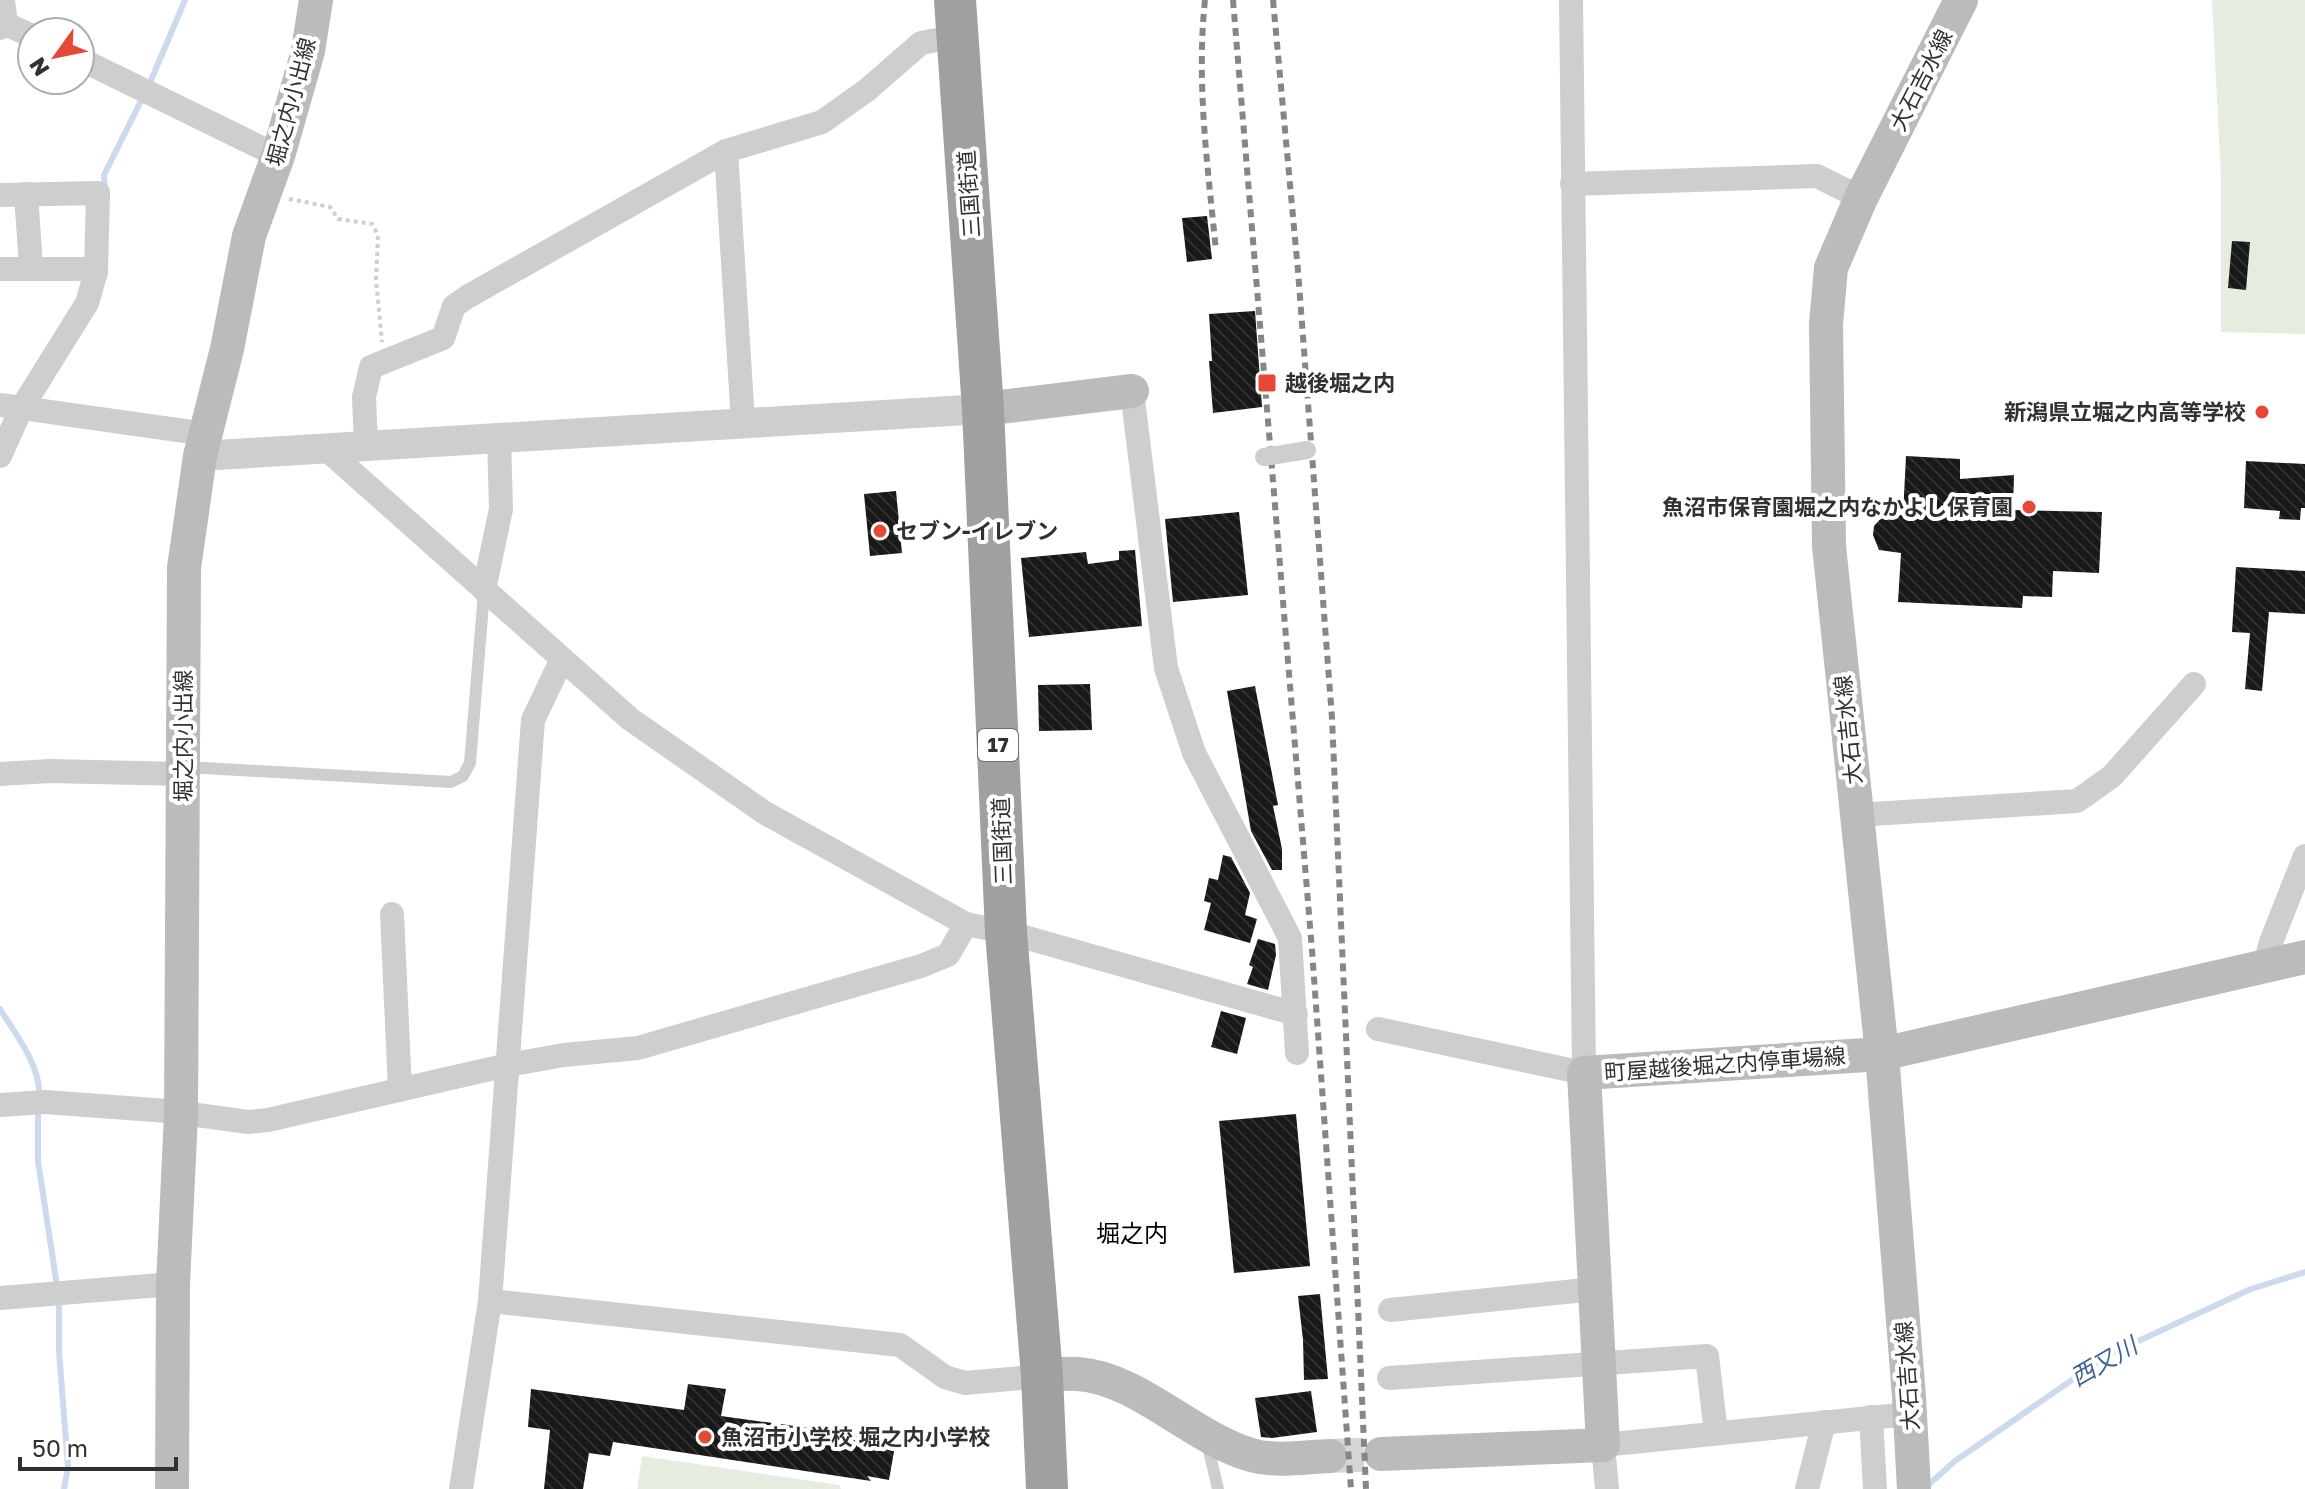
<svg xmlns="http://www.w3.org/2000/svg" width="2305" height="1489" font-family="'Golos Text','Noto Sans JP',sans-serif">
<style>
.green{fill:#e4eddf}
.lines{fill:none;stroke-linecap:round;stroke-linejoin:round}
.stream{stroke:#ccdaed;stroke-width:6}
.building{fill:url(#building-back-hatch)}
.secondary-tunnel{stroke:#d6d6d6;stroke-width:34;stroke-dasharray:34 17;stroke-linecap:butt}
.path{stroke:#cecece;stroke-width:4;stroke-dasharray:4 4;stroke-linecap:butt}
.service{stroke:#cecece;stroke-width:12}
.minor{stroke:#cecece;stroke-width:24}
.tertiary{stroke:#cecece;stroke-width:30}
.secondary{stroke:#bbb;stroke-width:34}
.trunk{stroke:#a0a0a0;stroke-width:42}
.rail{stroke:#868686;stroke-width:6;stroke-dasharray:8 6;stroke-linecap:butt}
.pedestrian-bridge{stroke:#cecece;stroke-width:18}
.poi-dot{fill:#e54835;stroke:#fff;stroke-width:3}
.labels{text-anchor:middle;stroke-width:8;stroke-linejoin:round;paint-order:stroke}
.shield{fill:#fff;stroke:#6f6f6f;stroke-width:2}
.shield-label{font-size:20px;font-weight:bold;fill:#313131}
.street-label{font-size:22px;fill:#313131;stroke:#fff}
.poi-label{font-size:22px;font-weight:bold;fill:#313131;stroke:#fff;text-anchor:start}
.neighbourhood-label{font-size:24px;fill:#000;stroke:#fff}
.water-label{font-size:24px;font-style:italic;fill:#3e6394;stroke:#fff}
</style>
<defs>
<pattern id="building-back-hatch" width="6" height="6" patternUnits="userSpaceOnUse" patternTransform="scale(2)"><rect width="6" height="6" fill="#181818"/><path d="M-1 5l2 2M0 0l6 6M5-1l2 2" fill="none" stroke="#313131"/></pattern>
</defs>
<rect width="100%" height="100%" fill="#fff"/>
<g class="green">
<polygon points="2212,0 2305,0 2305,334 2221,332 2221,178"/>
<polygon points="642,1456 839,1485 841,1489 637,1489"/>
</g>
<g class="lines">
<g class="stream">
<polyline points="149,85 185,0"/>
<polyline points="105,190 104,175 144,95"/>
<path d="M 0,1009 C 15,1033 41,1066 39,1096"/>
<polyline points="38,1107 38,1161 57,1286"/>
<polyline points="59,1297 59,1351 68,1467 64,1489"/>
<polyline points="1925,1488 1955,1461 2108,1355 2251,1289 2305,1272"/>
</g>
</g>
<g class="building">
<polygon points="1207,216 1212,259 1187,262 1182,218"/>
<polygon points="2232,241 2250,242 2246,290 2228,288"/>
<polygon points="1255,311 1262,407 1213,413 1209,361 1212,361 1209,314"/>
<polygon points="1906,456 1960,459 1960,479 2014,475 2013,510 2102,512 2099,573 2053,571 2052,597 2023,596 2022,608 1898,602 1901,553 1879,550 1873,535 1874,526 1883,516 1903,515"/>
<polygon points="2246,461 2305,464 2305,508 2301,508 2300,520 2279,519 2280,511 2244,508"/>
<polygon points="896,491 902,553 870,556 864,494"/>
<polygon points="1239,512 1248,595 1173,602 1165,519"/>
<polygon points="1135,550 1142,626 1029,637 1021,558 1086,552 1088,564 1119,560 1119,551"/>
<polygon points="2236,567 2305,571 2305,614 2269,612 2262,691 2245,689 2250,633 2232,632"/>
<polygon points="1090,684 1092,730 1039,731 1038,685"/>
<polygon points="1255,686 1278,805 1273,806 1282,849 1282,870 1272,870 1251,831 1227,691"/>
<polygon points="1223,855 1231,857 1250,893 1245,915 1257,919 1250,943 1204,930 1211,903 1204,901 1209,878 1218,880"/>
<polygon points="1258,939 1275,944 1276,955 1268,990 1247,984 1253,967 1249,965"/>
<polygon points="1221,1011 1246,1018 1237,1054 1211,1047"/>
<polygon points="1296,1114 1310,1266 1234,1273 1219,1121"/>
<polygon points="1320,1294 1328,1379 1304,1380 1303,1340 1298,1296"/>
<polygon points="688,1384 726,1389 721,1416 896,1440 889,1480 867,1476 871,1481 613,1442 610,1456 589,1453 583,1489 544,1489 550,1430 528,1427 531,1389 684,1410"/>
<polygon points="1311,1391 1317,1432 1272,1438 1261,1437 1255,1398"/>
</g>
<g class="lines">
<polyline class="secondary-tunnel" points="1330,1456 1381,1454"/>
<polyline class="path" points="289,199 330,207 338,219 372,224 378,235 376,279 382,342"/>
<g class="service">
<polyline points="186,767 451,782 463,776 470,763 484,592"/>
<polyline points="1207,1442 1218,1489"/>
</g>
<g class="minor">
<polyline points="6,24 32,36"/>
<polyline points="0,28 6,24 3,0"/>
<polyline points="80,59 278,156"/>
<polyline points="726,151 743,422"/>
<polyline points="1572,184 1817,176 1861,198"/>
<polyline points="26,194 31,267"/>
<polyline points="0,195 98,193 96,272 87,303 21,409 0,456"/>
<polyline points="0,269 84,269 96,272"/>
<polyline points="1132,391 1166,668 1194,753 1290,938 1297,1053"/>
<polyline points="0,405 206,434"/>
<polyline points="366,445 364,397 371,367 443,338 454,306 467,297 726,151 822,122 867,90 921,43 958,36"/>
<polyline points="325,448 630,719 765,813 966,924 1006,932 1296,1014"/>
<polyline points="484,590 501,509 499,436"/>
<polyline points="0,774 50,771 183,774"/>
<polyline points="1857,815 2077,801 2112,776 2194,684"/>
<polyline points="392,914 400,1090"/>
<polyline points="2265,965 2271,942 2305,856"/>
<polyline points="1378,1029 1584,1073 1571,0"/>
<polyline points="0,1105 45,1102 168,1111 248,1122 268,1120 508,1065 564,1055 638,1048 921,966 948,955 966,924"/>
<polyline points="0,1298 173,1284"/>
<polyline points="490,1301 900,1345 945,1377 965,1383 1042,1376"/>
<polyline points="1390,1310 1595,1289"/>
<polyline points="1389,1378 1707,1356 1716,1433"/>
<polyline points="1871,1417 1875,1489"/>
<polyline points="461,1489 490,1301 533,720 562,659"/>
<polyline points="1607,1489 1603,1445 1909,1414"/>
<polyline points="1807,1489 1824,1422"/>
</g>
<polyline class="tertiary" points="200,456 983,409"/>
<g class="secondary">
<polyline points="983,409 1132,391"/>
<path d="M 1042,1376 C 1054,1375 1067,1373 1078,1374 C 1138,1378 1192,1438 1251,1455 C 1276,1462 1304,1457 1330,1456"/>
<polyline points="1381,1454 1603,1445 1584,1073 1882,1054 2305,957"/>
<polyline points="172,1489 173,1284 181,1115 184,568 200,456 227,349 249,236 278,156 308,51 316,0"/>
<polyline points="1914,1489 1909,1397 1882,1054 1829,546 1826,324 1831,268 1861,198 1961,0"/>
</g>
<polyline class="trunk" points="955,0 983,409 1006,932 1042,1376 1047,1489"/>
<g class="rail">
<path d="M 1205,0 C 1196,84 1208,168 1216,251"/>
<polyline points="1233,0 1312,950 1351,1489"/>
<polyline points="1273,0 1298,271 1332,718 1366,1489"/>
</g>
<polyline class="pedestrian-bridge" points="1264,457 1307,450"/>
</g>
<g class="poi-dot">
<rect x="1257" y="373" width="20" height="20" rx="4"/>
<circle cx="2262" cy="412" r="8"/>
<circle cx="2029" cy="507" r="8"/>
<circle cx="880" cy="531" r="8"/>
<circle cx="705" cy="1437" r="8"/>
</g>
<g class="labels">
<rect class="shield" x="978" y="729" width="40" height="32" rx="6"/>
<g class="shield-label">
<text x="998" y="752">17</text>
</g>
<g class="street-label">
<text transform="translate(1921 80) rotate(-63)" y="8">大石吉水線</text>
<text transform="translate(291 102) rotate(-75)" y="8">堀之内小出線</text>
<text transform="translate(969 194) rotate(-94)" y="8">三国街道</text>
<text transform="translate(1848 730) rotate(-96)" y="8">大石吉水線</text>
<text transform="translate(183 736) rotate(-90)" y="8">堀之内小出線</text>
<text transform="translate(1002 841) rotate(-92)" y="8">三国街道</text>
<text transform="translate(1725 1064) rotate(-4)" y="8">町屋越後堀之内停車場線</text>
<text transform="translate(1907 1376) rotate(-94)" y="8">大石吉水線</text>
</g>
<g class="poi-label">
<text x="1285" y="391">越後堀之内</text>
<text x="2246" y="420" text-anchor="end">新潟県立堀之内高等学校</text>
<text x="2013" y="515" text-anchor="end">魚沼市保育園堀之内なかよし保育園</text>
<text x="896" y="539">セブン-イレブン</text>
<text x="721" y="1445">魚沼市小学校 堀之内小学校</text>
</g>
<g class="neighbourhood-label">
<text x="1132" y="1242">堀之内</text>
</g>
<g class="water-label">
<text transform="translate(2104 1362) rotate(-30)" y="8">西又川</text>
</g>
</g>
<g transform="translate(56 56) rotate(237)"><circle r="38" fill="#ffffff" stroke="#adadad" stroke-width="2"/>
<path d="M0-6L14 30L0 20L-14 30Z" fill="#e54835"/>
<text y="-12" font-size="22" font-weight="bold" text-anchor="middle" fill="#313131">N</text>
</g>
<path d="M20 1457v12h156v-12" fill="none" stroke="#313131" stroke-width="4"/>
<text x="32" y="1457" font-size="24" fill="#313131" stroke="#ffffff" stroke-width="6" paint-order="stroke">50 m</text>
</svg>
